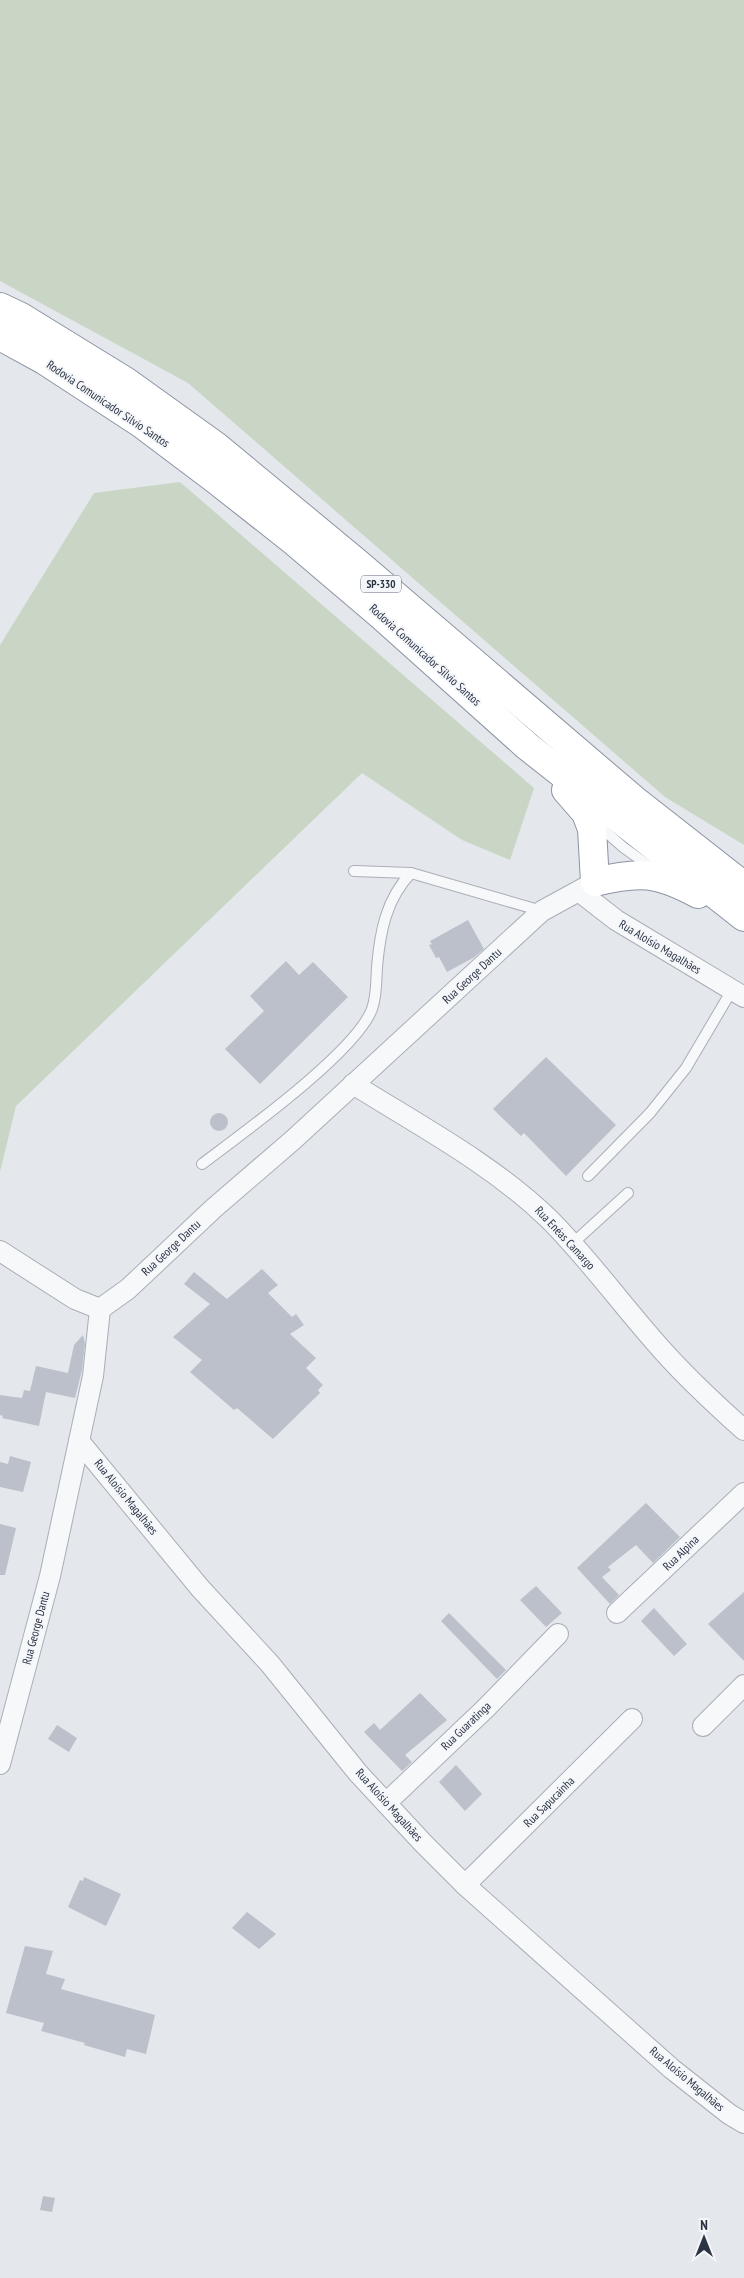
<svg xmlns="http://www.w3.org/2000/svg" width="744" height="2278" font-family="'PT Sans Narrow',sans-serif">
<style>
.green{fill:#c9d6c5}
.building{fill:#bbc0ca}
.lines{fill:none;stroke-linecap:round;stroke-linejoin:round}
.lane-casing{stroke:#a9aeb7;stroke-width:12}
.street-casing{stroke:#a9aeb7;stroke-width:22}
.highway-casing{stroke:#8b94a3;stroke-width:30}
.lane{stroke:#f7f8fa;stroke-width:10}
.street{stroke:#f7f8fa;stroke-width:20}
.highway{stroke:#fff;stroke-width:28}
.labels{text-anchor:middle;stroke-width:4;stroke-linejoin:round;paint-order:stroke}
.shield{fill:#f4f6f9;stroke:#676e7b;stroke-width:1}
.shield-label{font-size:11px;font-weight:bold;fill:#2b3445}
.street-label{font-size:12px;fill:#2b3445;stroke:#f4f6f9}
</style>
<rect width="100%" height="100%" fill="#e4e7ec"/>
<g class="green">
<polygon points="0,0 744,0 744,845 665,797 188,383 0,281"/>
<polygon points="180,482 534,788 510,860 462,840 362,773 16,1106 0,1172 0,645 94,493"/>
</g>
<g class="building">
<polygon points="468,920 484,949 473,958 447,972 439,957 436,958 429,945 432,944 430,941"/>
<polygon points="286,961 299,975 313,962 348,997 260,1084 225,1049 264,1011 250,996"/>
<polygon points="546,1057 616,1125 566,1176 524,1133 521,1136 493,1109"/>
<circle cx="219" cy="1122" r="9"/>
<polygon points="262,1269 278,1285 268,1293 292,1317 296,1314 304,1325 290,1334 316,1358 306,1368 323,1385 318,1390 320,1393 273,1439 237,1408 234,1410 190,1372 202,1360 173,1337 210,1304 184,1284 194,1272 227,1299"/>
<polygon points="83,1335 85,1343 82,1370 75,1398 46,1392 39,1426 2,1418 3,1416 0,1415 0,1395 22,1398 24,1390 30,1391 36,1366 68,1373 74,1345"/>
<polygon points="10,1456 31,1462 23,1492 0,1487 0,1462 8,1464"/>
<polygon points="646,1503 680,1537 653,1563 636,1545 608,1567 611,1570 602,1577 619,1595 610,1604 577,1568"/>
<polygon points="0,1524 16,1528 5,1575 0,1575"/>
<polygon points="536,1586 562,1613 546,1627 520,1600"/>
<polygon points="744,1592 744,1661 708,1624"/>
<polygon points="654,1608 687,1644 674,1656 641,1621"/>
<polygon points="449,1613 506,1670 497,1679 441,1621"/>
<polygon points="420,1693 447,1720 405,1755 412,1762 402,1771 364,1732 374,1723 380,1730"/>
<polygon points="57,1725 77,1738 69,1752 48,1739"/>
<polygon points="456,1765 482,1794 465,1811 439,1782"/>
<polygon points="84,1877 121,1894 106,1926 68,1907 80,1880 83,1881"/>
<polygon points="247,1912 276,1934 259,1949 232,1928"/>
<polygon points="25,1946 53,1951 46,1974 65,1979 61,1989 155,2015 146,2054 127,2049 125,2057 84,2045 85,2043 41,2031 44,2023 6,2013"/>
<polygon points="43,2196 55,2198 52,2212 40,2210"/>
</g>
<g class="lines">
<g class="lane-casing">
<g id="lane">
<polyline points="597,824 623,847 652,868"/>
<polyline points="354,871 411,873 542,911"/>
<path d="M 202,1164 C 243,1133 356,1052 372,1009 C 377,995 376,981 377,967 C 380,932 386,899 411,873"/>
<polyline points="588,1176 650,1113 686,1068 732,990"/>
<polyline points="572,1244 628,1193"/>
</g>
</g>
<g class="street-casing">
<g id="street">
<polyline points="580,892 616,920 744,997"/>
<path d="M 353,1084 C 420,1126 492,1164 549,1219 C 590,1260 624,1308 663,1351 C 688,1379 716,1405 744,1430"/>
<polyline points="0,1251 75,1299 100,1309"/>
<polyline points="100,1309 128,1289 214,1208 293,1140 542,911 595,882"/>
<polyline points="79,1441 200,1588 270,1664 358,1773 423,1843 465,1885 672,2069 729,2114 744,2123"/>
<polyline points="617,1613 744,1493"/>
<polyline points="703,1726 744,1685"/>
<polyline points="0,1764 50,1576 93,1376 100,1309"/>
<polyline points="386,1803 485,1709 558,1634"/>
<polyline points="465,1885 632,1719"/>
</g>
</g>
<g class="highway-casing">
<g id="highway">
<polyline points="0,307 21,317 125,381 217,447 356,562 633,799 744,886"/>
<polyline points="0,336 44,360 142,424 215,479 295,542 382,616 527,746 744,917"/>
<path d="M 566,790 L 586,813 L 592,829 L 595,882 C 640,871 657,872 698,894"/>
</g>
</g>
<use href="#lane" class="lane"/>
<use href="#street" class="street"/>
<use href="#highway" class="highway"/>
</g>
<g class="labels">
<rect class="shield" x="361" y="575.5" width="40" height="17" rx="4"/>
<g class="shield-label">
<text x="381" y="588">SP-330</text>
</g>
<g class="street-label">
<text transform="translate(108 404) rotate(34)" y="4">Rodovia Comunicador Silvio Santos</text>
<text transform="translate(425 655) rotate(42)" y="4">Rodovia Comunicador Silvio Santos</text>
<text transform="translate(660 947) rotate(31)" y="4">Rua Aloísio Magalhães</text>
<text transform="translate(472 976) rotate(-43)" y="4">Rua George Dantu</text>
<text transform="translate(565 1238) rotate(47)" y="4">Rua Enéas Camargo</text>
<text transform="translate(171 1248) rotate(-43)" y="4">Rua George Dantu</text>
<text transform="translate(126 1497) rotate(51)" y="4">Rua Aloísio Magalhães</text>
<text transform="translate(681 1553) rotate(-44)" y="4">Rua Alpina</text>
<text transform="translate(36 1628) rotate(-75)" y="4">Rua George Dantu</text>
<text transform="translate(466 1726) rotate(-44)" y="4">Rua Guaratinga</text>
<text transform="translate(549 1802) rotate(-45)" y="4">Rua Sapucainha</text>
<text transform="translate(389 1805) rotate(48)" y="4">Rua Aloísio Magalhães</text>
<text transform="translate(687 2079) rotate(40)" y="4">Rua Aloísio Magalhães</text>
</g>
</g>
<g transform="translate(704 2238)" stroke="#f4f6f9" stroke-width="4" paint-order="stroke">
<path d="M0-4L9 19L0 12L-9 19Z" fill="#2b3445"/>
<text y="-8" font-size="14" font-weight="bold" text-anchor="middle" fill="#2b3445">N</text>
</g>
</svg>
